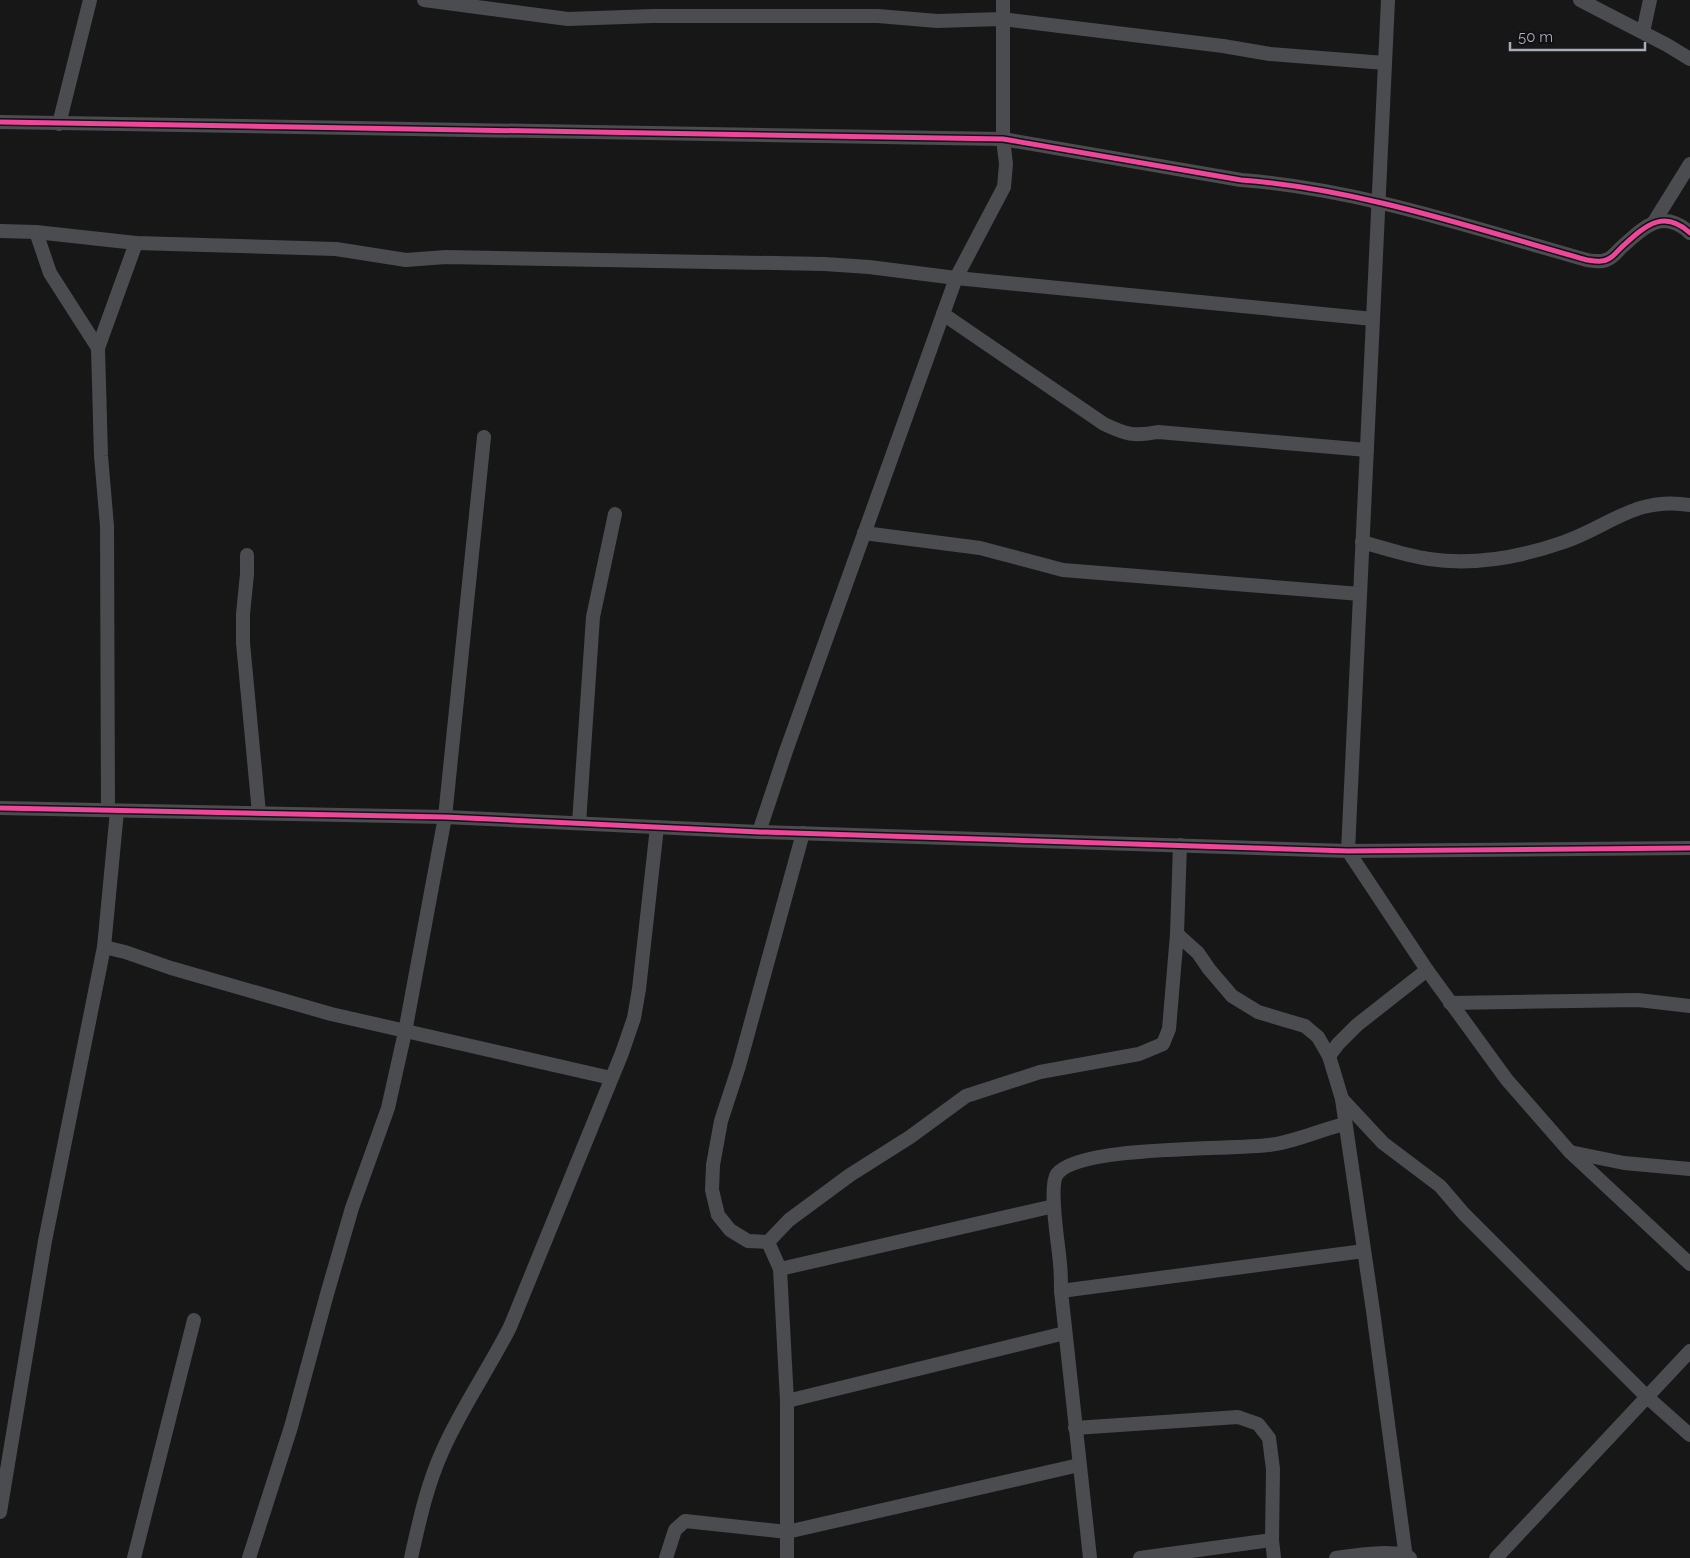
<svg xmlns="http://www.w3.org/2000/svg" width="1690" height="1558" font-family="Raleway,sans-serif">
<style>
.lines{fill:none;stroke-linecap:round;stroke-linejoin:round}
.street{stroke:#4b4c50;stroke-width:14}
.cycleway-casing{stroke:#111113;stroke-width:8}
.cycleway{stroke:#ed469a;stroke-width:5}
</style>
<rect width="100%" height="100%" fill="#171717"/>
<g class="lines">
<g class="street">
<polyline points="424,0 568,19 653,16 878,16 937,21 1002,19 1223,46 1270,54 1385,63"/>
<polyline points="1388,0 1348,851 1427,970 1507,1080 1570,1152 1690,1264"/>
<polyline points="1580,0 1667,45 1690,59"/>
<polyline points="1643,32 1650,0"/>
<path d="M 0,122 L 1003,139 L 1241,180 C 1359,189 1473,228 1587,260 C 1594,261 1603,263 1610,258 C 1615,255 1619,249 1624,245 C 1646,225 1664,209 1690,233"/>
<polyline points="59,124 90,0"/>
<polyline points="1654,222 1690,164"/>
<polyline points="0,231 36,232 136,243 336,249 406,260 446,257 824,264 869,267 956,278 1373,319"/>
<polyline points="36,232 50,273 98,348"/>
<path d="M 943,314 L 1104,424 C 1125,434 1134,437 1158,432 L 1367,450"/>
<polyline points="864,533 980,548 1063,570 1360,594"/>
<path d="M 1362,542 C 1384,548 1407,556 1429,559 C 1475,566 1521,557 1564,542 C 1610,526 1636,496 1690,505"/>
<polyline points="247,555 247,574 243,614 243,643 259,813"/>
<polyline points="0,808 445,817 759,832 1348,851 1690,848"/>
<polyline points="108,810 107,526 101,456 98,348 136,243"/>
<polyline points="579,823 593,617 615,514"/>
<polyline points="759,832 786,751 956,278 1004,187 1006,164 1003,139 1003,0"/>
<polyline points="1177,934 1198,953 1209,969 1232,996 1258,1012 1305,1026 1318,1037 1329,1056 1342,1099 1373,1311 1406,1558"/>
<polyline points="104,947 125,952 171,968 331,1014 611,1078"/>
<polyline points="1450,1003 1638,1000 1690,1006"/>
<polyline points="1329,1056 1338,1044 1357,1025 1427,970"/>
<polyline points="1342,1099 1383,1143 1440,1186 1464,1214 1646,1396 1690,1435"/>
<polyline points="1570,1152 1624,1163 1690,1169"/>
<polyline points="768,1242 789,1220 850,1175 910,1137 966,1096 1040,1072 1139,1054 1163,1044 1169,1029 1177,934 1180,845"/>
<polyline points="768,1242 748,1241 730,1230 718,1215 712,1190 713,1165 721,1121 739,1066 803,833"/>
<polyline points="768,1242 780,1269 1054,1206"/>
<polyline points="780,1269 787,1401 787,1558"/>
<polyline points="1061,1291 1364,1251"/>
<polyline points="787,1401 1065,1333"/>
<polyline points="1075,1428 1238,1417 1258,1424 1269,1438 1273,1469 1272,1540 1274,1558"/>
<polyline points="0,1512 45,1241 104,947 117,811"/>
<polyline points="134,1558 194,1320"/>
<polyline points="249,1558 291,1427 327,1294 352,1208 388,1108 405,1032 445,817 484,437"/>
<path d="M 411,1558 C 419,1522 427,1485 442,1452 C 461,1408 489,1369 510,1327 L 622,1053 L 634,1018 L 639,989 L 657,827"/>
<polyline points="666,1558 675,1530 685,1521 787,1532 1079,1465"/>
<path d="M 1090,1558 L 1061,1291 C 1061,1282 1061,1273 1060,1264 C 1059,1247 1048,1187 1057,1174 C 1079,1145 1229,1150 1269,1145 C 1295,1142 1319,1130 1345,1124"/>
<polyline points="1140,1558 1272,1540"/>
<path d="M 1336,1558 C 1351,1556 1399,1548 1410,1558"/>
<polyline points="1496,1558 1690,1351"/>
</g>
<g class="cycleway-casing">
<g id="cycleway">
<path d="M 0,122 L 1003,139 L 1241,180 C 1359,189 1473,228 1587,260 C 1594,261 1603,263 1610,258 C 1615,255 1619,249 1624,245 C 1646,225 1664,209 1690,233"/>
<polyline points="0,808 445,817 759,832 1348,851 1690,848"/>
</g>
</g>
<use href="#cycleway" class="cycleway"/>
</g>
<path d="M1510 42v8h135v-8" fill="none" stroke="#a8adb8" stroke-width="2.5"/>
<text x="1518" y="42" font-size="15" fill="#a8adb8" stroke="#111113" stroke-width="4" paint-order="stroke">50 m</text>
</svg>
